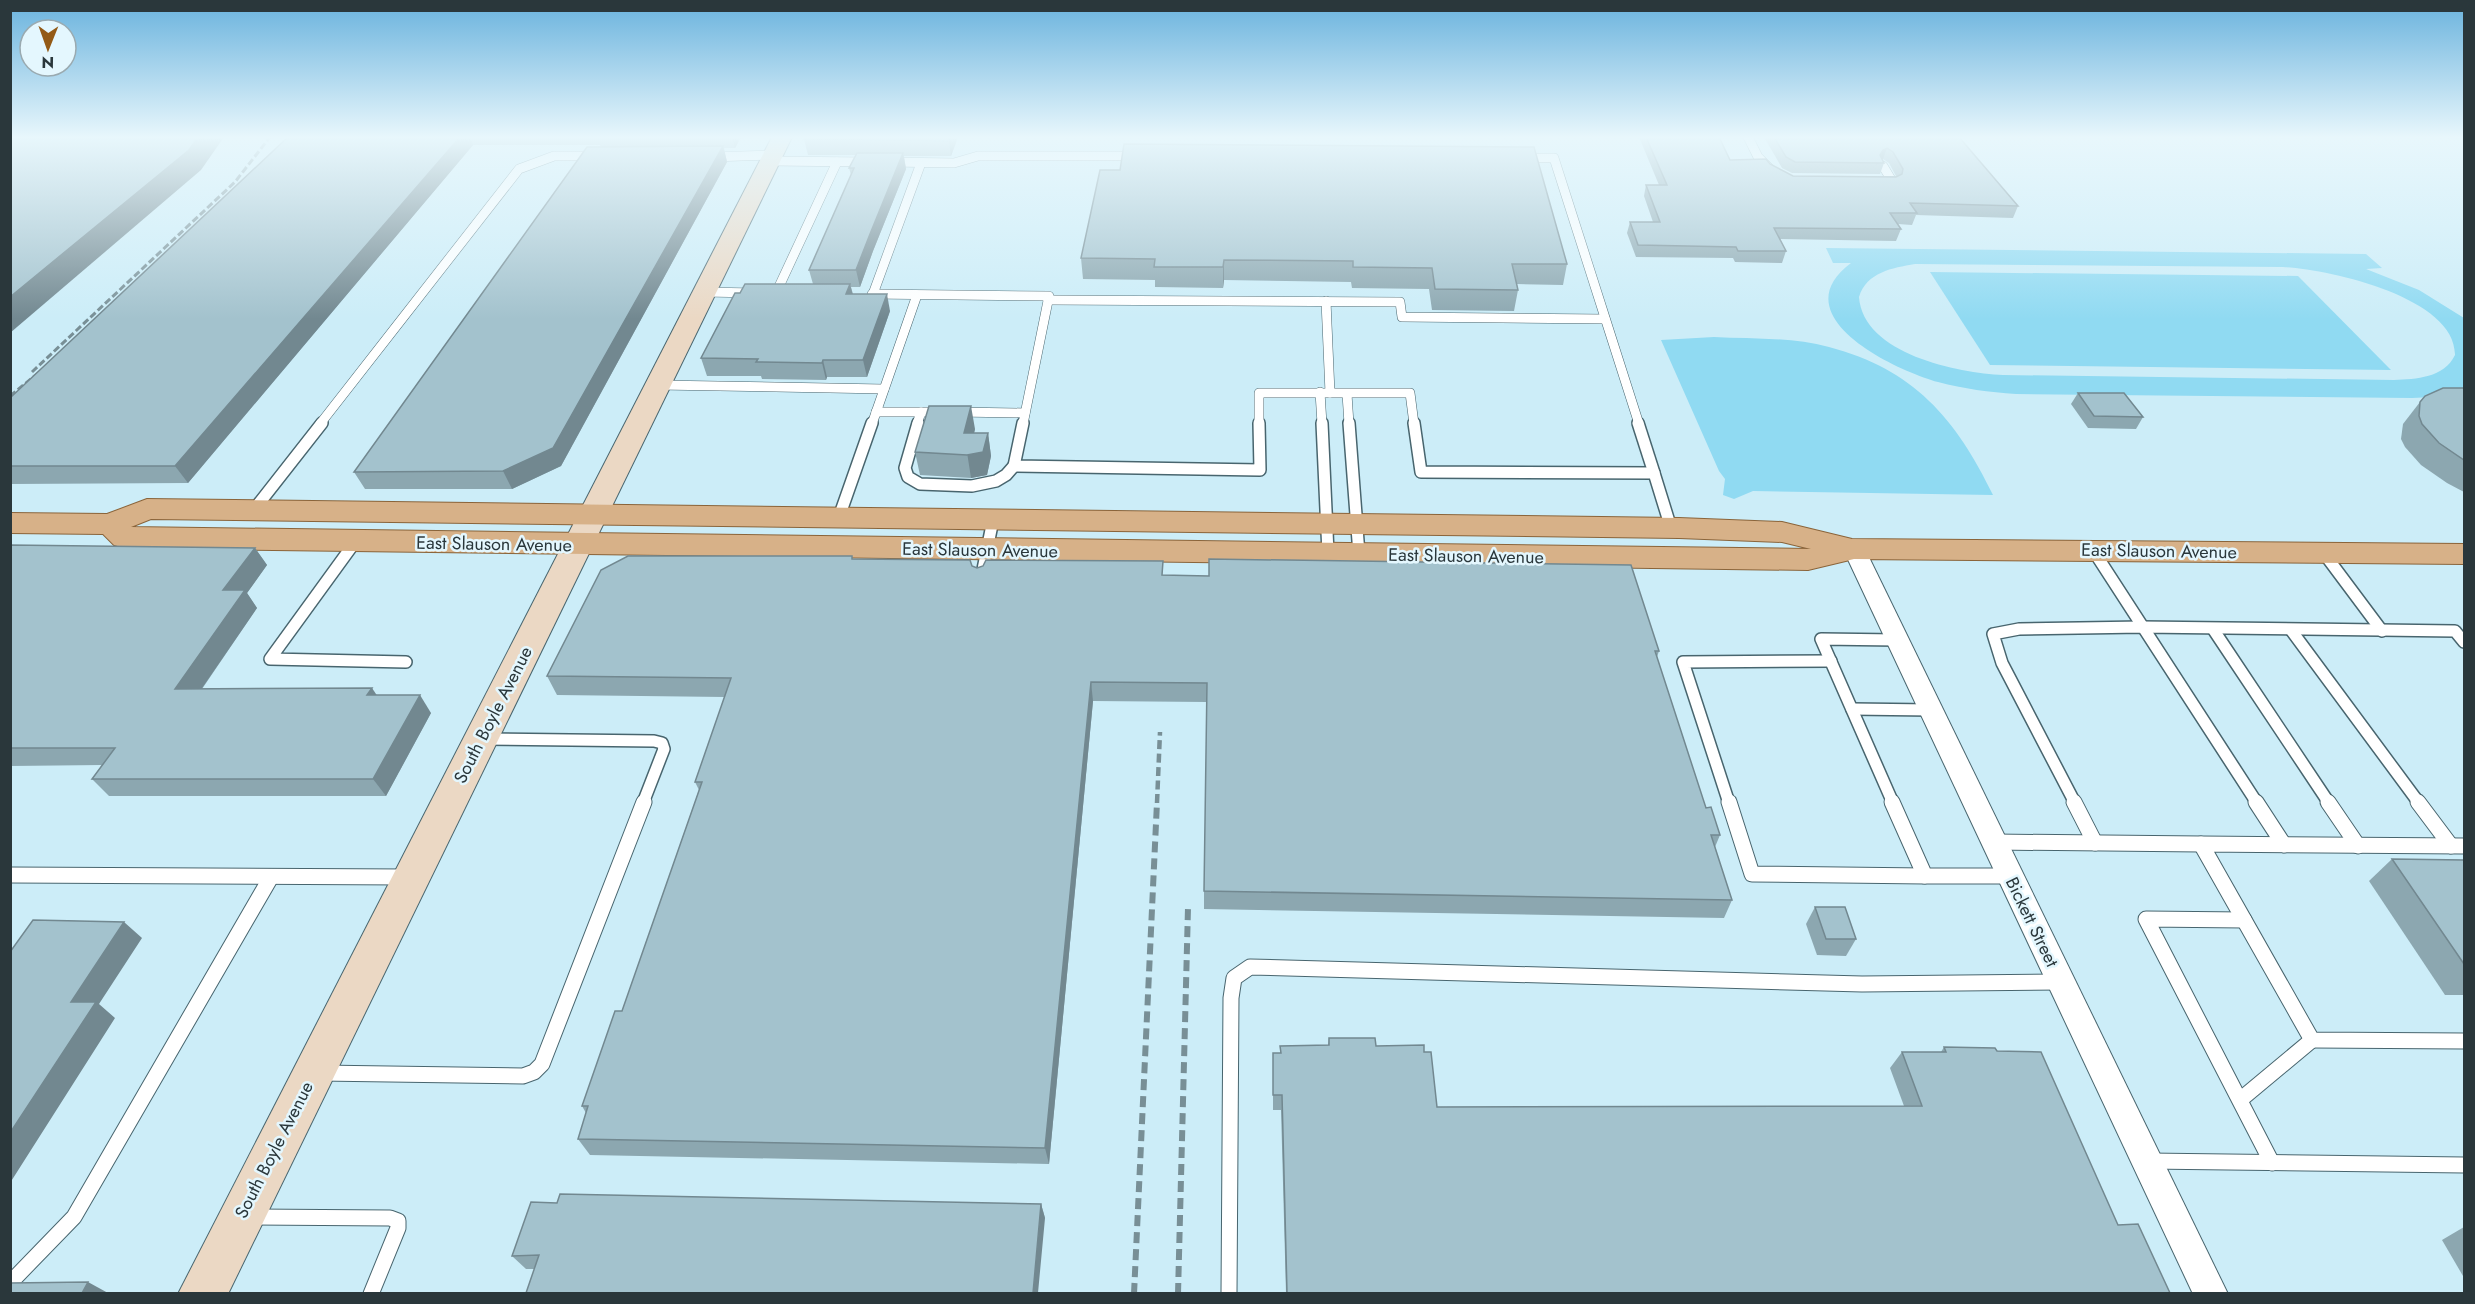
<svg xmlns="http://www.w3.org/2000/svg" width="2475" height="1304" font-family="Jost,sans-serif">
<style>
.green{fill:#90daf2;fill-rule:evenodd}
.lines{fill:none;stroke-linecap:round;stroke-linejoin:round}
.lane-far2-casing{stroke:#48656e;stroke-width:10}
.lane-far1-casing{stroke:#48656e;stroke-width:14}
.lane-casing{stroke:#48656e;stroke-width:17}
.street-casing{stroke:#48656e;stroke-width:2}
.secondary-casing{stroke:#48656e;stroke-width:2}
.primary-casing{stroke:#8a643a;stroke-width:2}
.lane-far2{stroke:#fff;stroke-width:9}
.lane-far1{stroke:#fff;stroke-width:11}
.lane{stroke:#fff;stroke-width:15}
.street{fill:#fff;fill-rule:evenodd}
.secondary{fill:#ebd8c4;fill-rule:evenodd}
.primary{fill:#d7b188;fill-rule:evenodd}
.rail-far2{stroke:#788f96;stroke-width:3;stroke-dasharray:7 3;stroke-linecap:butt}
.rail-far1{stroke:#788f96;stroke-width:4.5;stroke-dasharray:9 4.5;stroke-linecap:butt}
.rail{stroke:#788f96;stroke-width:6;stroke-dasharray:11 6;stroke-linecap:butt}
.wall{fill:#8ca7b0}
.shaded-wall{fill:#728890}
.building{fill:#a3c2cd;stroke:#728890;stroke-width:1.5}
.labels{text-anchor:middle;stroke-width:5;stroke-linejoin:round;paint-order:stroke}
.street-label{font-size:18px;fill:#2a373b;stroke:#e4f7fe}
</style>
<rect width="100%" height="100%" fill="#ccedf8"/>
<g class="green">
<path d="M 1826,248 L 2366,254 L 2382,268 L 2366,269 L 2419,290 L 2464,318 L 2464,391 L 2433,397 L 2412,398 L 2016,394 C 1989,392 1964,389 1938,382 C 1895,370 1780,316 1851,263 L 1833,263 ZM 1915,264 L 2283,267 C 2328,269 2456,297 2455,355 C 2444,378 2416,379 2394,380 L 2003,375 C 1958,373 1863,354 1859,297 C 1867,272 1892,268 1915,264 Z"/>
<polygon points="1930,272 2298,276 2391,370 1990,365"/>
<path d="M 1714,337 C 1751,339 1792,337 1829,347 C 1913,369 1956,418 1993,495 L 1753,491 L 1734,499 L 1723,495 L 1725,479 L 1719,471 L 1661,340 Z"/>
</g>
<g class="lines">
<g class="lane-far2-casing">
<g id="lane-far2">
<polyline points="1748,137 1758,157 1771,170"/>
<polyline points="712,157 773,155"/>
<polyline points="1522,158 1554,158 1639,424"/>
<polyline points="770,161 867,162"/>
<polyline points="890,162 954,163 978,156 1139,156"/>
<polyline points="1881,182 1892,181 1883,166"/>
<polyline points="705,292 755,293"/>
<polyline points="776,293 837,162"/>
<polyline points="872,294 1049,296 1023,424"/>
<polyline points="873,294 921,163"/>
<polyline points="1048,300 1400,302 1402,317 1605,319"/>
<polyline points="1326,301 1330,393"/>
<polyline points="659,385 884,389"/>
<polyline points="1320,392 1322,424"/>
<polyline points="1347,394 1349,424"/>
<polyline points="876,412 928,412"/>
<polyline points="957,412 1025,413"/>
<polyline points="320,424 519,169 554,156 595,156"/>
<polyline points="872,424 917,295"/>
<polyline points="917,424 921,412"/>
<polyline points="1259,424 1259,393 1410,393 1414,424"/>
</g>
</g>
<g class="lane-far1-casing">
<g id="lane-far1">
<polyline points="918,423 905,468 908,477 920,484 972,486 996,481 1006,475 1014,466"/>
<polyline points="1023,423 1014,466 1260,470 1259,423"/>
<polyline points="1322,423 1328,553"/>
<polyline points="1349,423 1359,554"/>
<polyline points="1414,423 1421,472 1654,473 1671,528"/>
<polyline points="1638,423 1654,473"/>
<polyline points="253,511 322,423"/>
<polyline points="839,517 872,423"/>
<polyline points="355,542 270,659 406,662"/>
<polyline points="2093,550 2257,803"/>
<polyline points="2323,552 2382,631"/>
<polyline points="981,579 993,520"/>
<polyline points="2213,629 2329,803"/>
<polyline points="2291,630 2419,803"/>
<polyline points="1852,709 1931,710"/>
<polyline points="482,739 654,741 662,743 664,749 643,803"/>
<polyline points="1729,803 1683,662 1831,661"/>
<polyline points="1893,803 1821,639 1897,640"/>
<polyline points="2075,803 2002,663 1993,634 2019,629 2142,627 2455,631 2464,642"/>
</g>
</g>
<g class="lane-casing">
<g id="lane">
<polyline points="1729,802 1752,874 1925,876"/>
<polyline points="1892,802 1925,876 2010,876"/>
<polyline points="2074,802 2095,843"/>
<polyline points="2256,802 2284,845"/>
<polyline points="2328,802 2358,846"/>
<polyline points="2418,802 2451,846"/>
<polyline points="1994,842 2201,844"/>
<polyline points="2464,846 2201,844 2312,1040 2464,1041"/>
<polyline points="10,875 407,877"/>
<polyline points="2244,920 2146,919 2272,1163"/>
<polyline points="320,1073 523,1076 534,1072 542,1064 644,802"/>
<polyline points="2240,1100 2312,1040"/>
<polyline points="2148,1161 2464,1165"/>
<polyline points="249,1217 390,1218 398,1221 398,1228 371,1294"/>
<polyline points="10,1283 74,1217 271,877"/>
<polyline points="1229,1294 1231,998 1234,978 1250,967 1862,984 2061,982"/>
</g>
</g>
<g class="street-casing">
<polygon id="street" points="1854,542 1862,544 1865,549 2228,1294 2193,1294 1843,549 1846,544"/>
</g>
<g class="secondary-casing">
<polygon id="secondary" points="772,137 792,137 228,1294 178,1294"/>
</g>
<g class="primary-casing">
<path id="primary" d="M 147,499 L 1679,518 L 1782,522 L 1852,539 L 2464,544 L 2464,564 L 1854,559 L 1808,570 L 125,548 L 114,545 L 103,534 L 10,533 L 10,513 L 107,514 ZM 151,519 L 1679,538 L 1782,542 L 1811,549 L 131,527 Z"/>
</g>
<use href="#lane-far2" class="lane-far2"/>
<use href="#lane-far1" class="lane-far1"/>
<use href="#lane" class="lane"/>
<use href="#street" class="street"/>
<use href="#secondary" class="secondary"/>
<use href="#primary" class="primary"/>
<g class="rail-far2">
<polyline points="32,372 235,182 270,137"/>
<polyline points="10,396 42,370"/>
</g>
<polyline class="rail-far1" points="1157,803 1160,732"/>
<g class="rail">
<polyline points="1134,1294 1157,802"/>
<polyline points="1178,1294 1188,908"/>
</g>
</g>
<g class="wall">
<polygon points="288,137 741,137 735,148 724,148 727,162 561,466 512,489 365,489 354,472 601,147 600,145 473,145 188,483 10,484 10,398"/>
<polygon points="958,137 951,156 904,156 906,169 873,251 860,287 851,287 853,294 890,311 867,377 827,377 826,380 762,379 761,376 707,376 701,358 740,293 813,284 809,270 851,175 849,168 856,155 808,155 804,139"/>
<polygon points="1639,137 1719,137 1730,160 1770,164 1793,176 1896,176 1889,163 1883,159 1882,160 1884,163 1880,174 1792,173 1782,168 1764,137 1959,137 2018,206 2013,218 1916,215 1912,225 1898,224 1901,229 1896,241 1780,239 1786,251 1782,263 1735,262 1733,258 1636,257 1627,233 1630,222 1653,222 1644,196 1646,185 1659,185"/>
<polygon points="1120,170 1567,264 1563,285 1517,284 1518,290 1514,311 1432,310 1429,289 1352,288 1351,282 1224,280 1223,288 1155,287 1155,280 1083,279 1081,258"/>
<polygon points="2464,388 2464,492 2447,483 2421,465 2405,447 2401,439 2403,424 2420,402"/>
<polygon points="2078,393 2143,417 2136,429 2088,428 2071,404"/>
<polygon points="975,429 974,433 988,433 991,456 987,475 971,478 920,475 915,452"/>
<polygon points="10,545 255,548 267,565 247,593 257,608 202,689 377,695 431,713 386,796 109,796 92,779 102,765 10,766"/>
<polygon points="853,559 972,566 977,568 1164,575 1659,651 1657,657 1706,808 1720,835 1715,847 1732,900 1724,918 1204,909 1204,891 1207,702 1093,701 1049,1164 590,1155 578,1139 586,1113 582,1106 622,1011 699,790 695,782 725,697 557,695 547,676"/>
<polygon points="2392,859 2464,860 2464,995 2445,995 2369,881"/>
<polygon points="1815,907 1856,939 1846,956 1817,955 1806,924"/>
<polygon points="1329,1038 1376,1046 1424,1052 1437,1107 1904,1106 1890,1068 1902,1052 1941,1052 1944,1047 1997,1051 2118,1225 2170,1293 1286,1293 1281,1110 1273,1110 1273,1053 1280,1053 1328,1045"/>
<polygon points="1041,1204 1045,1218 534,1269 526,1269 512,1256"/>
<polygon points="2464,1227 2464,1276 2463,1276 2442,1240"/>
</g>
<g class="shaded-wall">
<polygon points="198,137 224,137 201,170 10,333 10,297"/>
<polygon points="460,137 470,137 473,145 188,483 175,466"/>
<polygon points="732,137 741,137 735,148"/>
<polygon points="950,137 958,137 951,156 949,141"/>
<polygon points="723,146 727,162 561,466 512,489 503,471"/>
<polygon points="1887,148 1883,159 1879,161 1876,166 1883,150"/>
<polygon points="903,153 906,169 873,251 860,287 856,270 870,234"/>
<polygon points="1224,260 1224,280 1223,288 1223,267"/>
<polygon points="850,284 854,300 846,294"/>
<polygon points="887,294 890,311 867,377 863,360"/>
<polygon points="823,360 827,377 826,380 822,363"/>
<polygon points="971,406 975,429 969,455 988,433 991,456 987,475 971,478 964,433"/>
<polygon points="255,548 267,565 247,593 257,608 189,707 175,689 223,590"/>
<polygon points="1091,682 1093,701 1049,1164 1045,1148"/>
<polygon points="372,688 384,706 367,695"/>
<polygon points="420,695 431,713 386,796 373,779"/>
<polygon points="124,922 142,938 99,1004 115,1018 10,1183 10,1133 71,1002"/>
<polygon points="1041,1204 1045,1218 1038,1293 1033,1293"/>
<polygon points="88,1282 108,1293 82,1293"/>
</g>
<g class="building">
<polygon points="10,137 198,137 189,150 10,297"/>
<polygon points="288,137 460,137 175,466 10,466 10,398"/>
<polygon points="806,137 950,137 949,141 804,139"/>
<polygon points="1646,137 1719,137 1730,160 1766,159 1770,164 1793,176 1896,177 1902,174 1903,169 1893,152 1887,148 1883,150 1880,155 1884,163 1795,162 1786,157 1774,137 1959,137 2018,206 1910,203 1917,213 1890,213 1901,229 1774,228 1786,251 1738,251 1736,247 1638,245 1630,222 1660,222 1646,185 1667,185"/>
<polygon points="1124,144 1534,147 1567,264 1512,264 1518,290 1435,289 1432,268 1353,267 1353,261 1224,260 1223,267 1154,267 1155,259 1081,258 1100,170 1120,170"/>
<polygon points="723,146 553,448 503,471 354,472 587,147"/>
<polygon points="857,153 903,153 870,234 856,270 809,270 854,168 849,168"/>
<polygon points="745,284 850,284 846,294 887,294 863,360 823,360 822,363 756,362 758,359 701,358 735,293 740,293"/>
<polygon points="2443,388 2464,388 2464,460 2439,443 2422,424 2419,416 2420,402 2425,396"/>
<polygon points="2078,393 2124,393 2143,417 2094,416"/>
<polygon points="929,406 971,406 964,433 988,433 983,452 967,455 915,452"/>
<polygon points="10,545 255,548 223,590 245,590 175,689 372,688 367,695 420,695 373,779 92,779 115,748 10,748"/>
<polygon points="628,556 852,556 852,559 970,560 972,566 977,568 983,566 986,560 1163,561 1162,575 1209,576 1209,559 1631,565 1659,651 1655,651 1706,808 1711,807 1720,835 1711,835 1732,900 1204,891 1207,683 1091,682 1045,1148 578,1139 588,1106 582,1106 615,1011 622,1011 702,782 695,782 731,678 547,676 601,570"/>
<polygon points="2392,859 2464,860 2464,964"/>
<polygon points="1815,907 1845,907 1856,939 1826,939"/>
<polygon points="33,920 124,922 71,1002 96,1002 10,1133 10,952"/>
<polygon points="1329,1038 1375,1038 1376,1046 1424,1045 1424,1052 1431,1052 1437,1107 1922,1106 1902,1052 1946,1052 1944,1047 1995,1048 1997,1051 2041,1052 2118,1225 2138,1224 2170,1293 1287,1293 1282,1095 1273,1095 1273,1053 1281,1053 1280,1046 1329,1045"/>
<polygon points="560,1194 1041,1204 1033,1293 526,1293 539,1255 512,1256 531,1202 557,1203"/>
<polygon points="88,1282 82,1293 10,1293 10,1283"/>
</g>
<linearGradient id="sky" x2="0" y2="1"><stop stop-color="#69b2dd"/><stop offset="0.43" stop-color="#e8f7fc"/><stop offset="1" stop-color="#e8f7fc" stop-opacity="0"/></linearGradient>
<rect width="2475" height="319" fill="url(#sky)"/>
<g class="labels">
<g class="street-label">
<text transform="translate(494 544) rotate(1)" y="6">East Slauson Avenue</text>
<text transform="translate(980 550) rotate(1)" y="6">East Slauson Avenue</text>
<text transform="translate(2159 551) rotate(1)" y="6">East Slauson Avenue</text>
<text transform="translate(1466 556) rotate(1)" y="6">East Slauson Avenue</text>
<text transform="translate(493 715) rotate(-63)" y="6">South Boyle Avenue</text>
<text transform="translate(2032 922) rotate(64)" y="6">Bickett Street</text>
<text transform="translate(274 1150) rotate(-63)" y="6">South Boyle Avenue</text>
</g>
</g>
<rect width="2475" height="1304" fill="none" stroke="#2a373b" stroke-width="24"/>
<g transform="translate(48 48) rotate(181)"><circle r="28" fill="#e4f7fe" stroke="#9aaab0" stroke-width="1.5"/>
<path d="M0-4.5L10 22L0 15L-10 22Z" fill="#935a16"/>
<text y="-9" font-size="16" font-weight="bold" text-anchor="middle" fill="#2a373b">N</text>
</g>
</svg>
